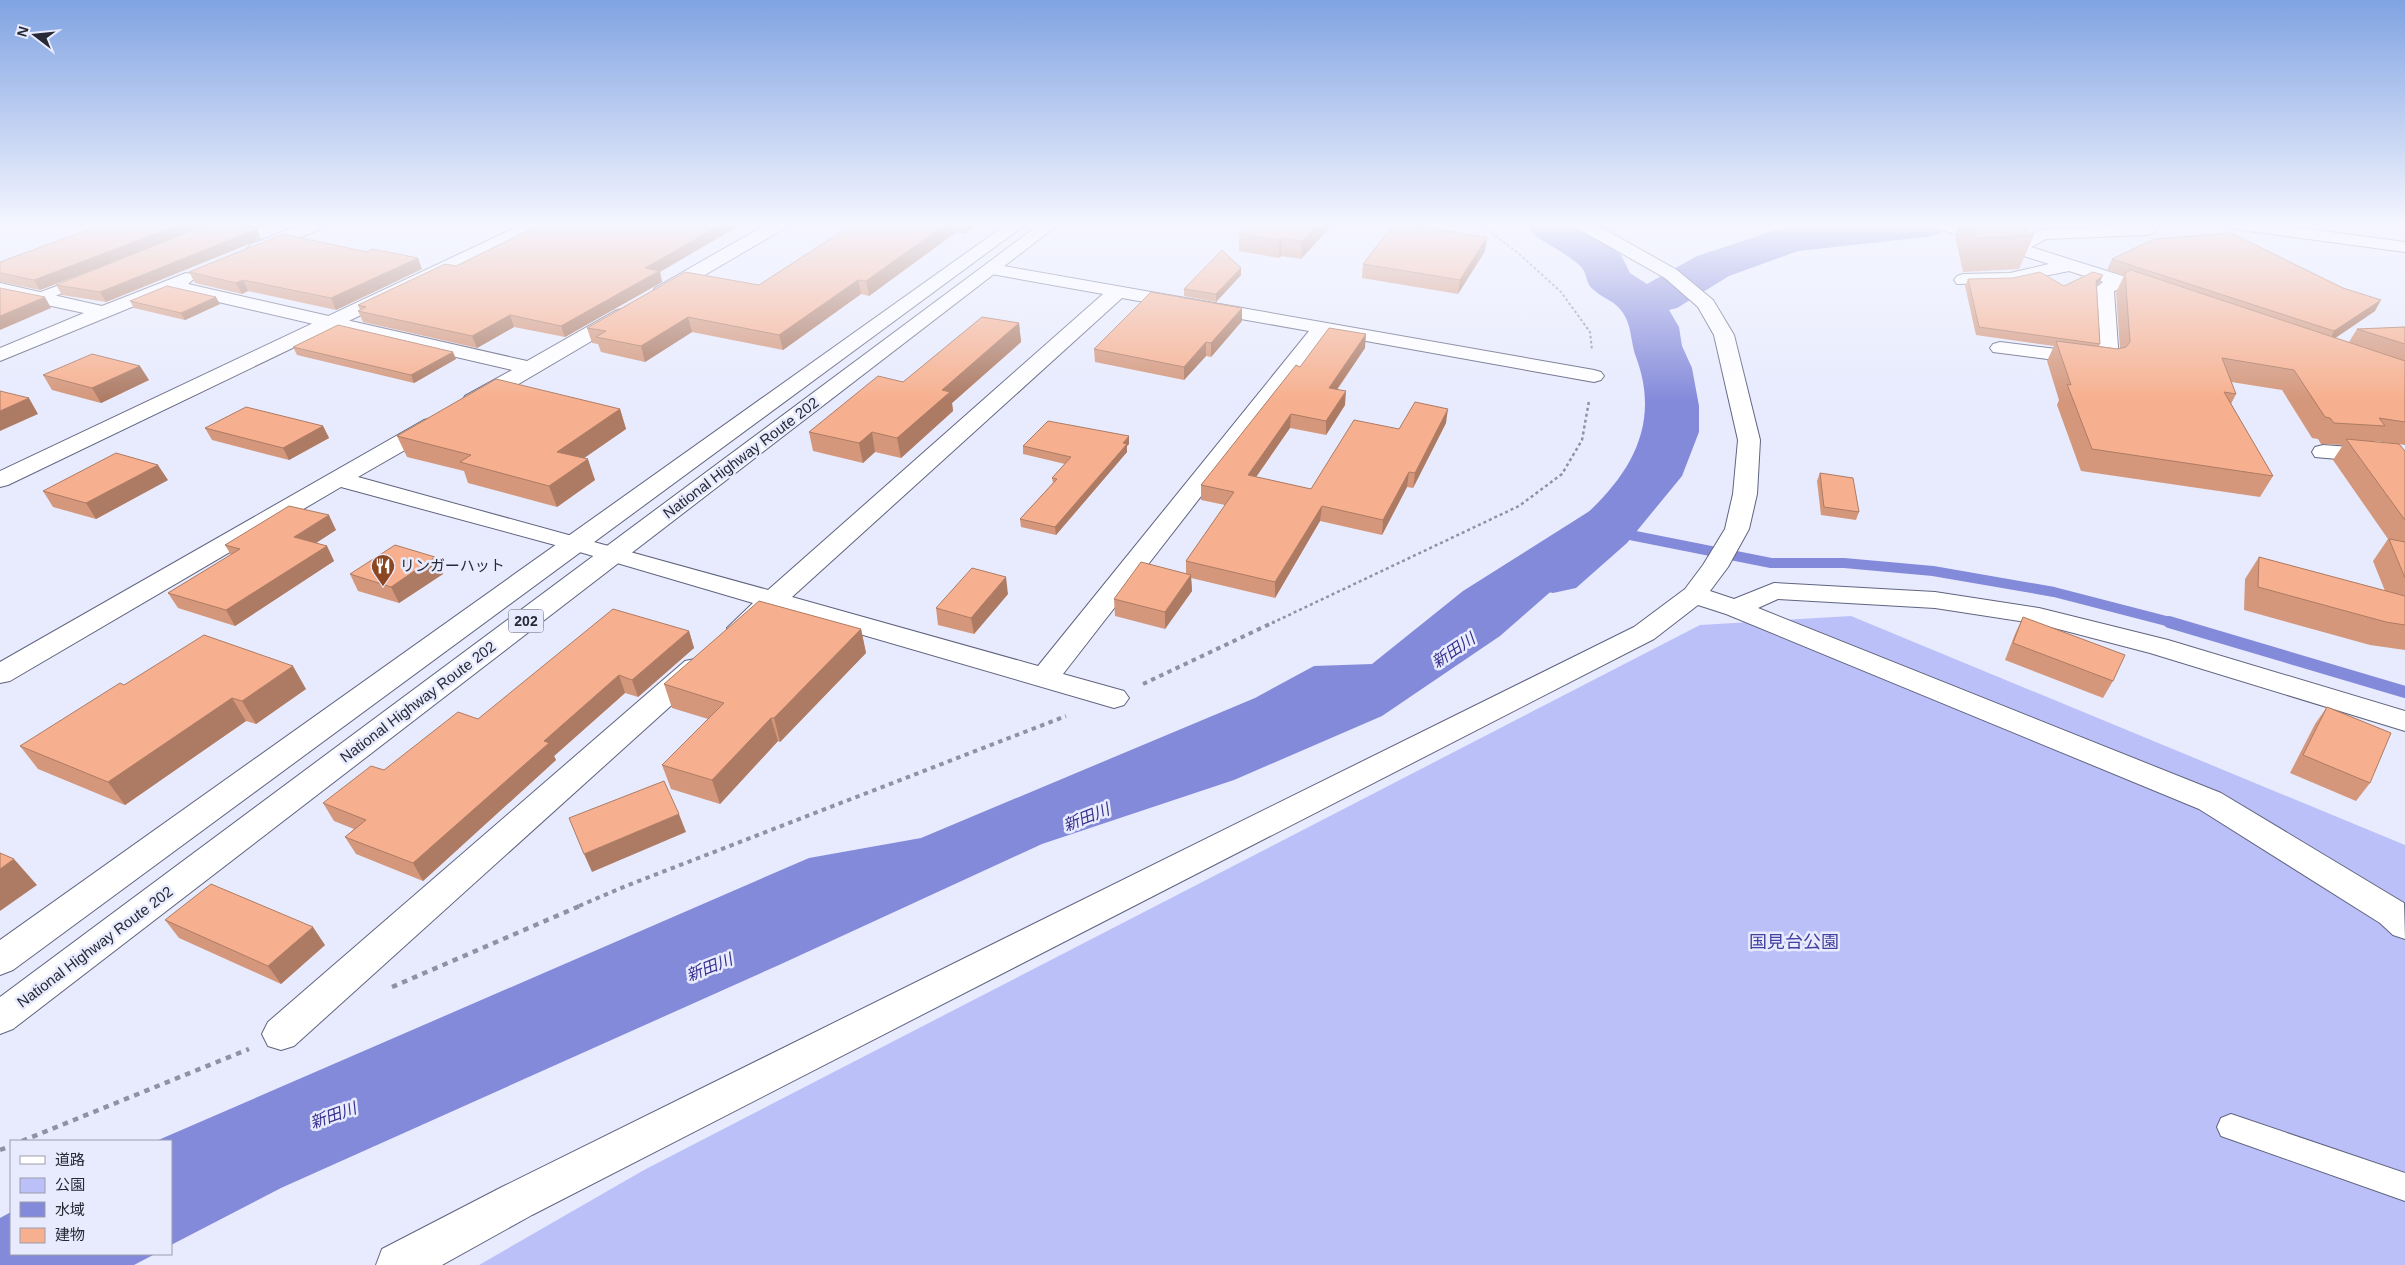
<svg xmlns="http://www.w3.org/2000/svg" width="2405" height="1265" font-family="Arial,'Noto Sans JP',sans-serif">
<style>
.green{fill:#bbc1f8}
.water{fill:#848ada}
.lines{fill:none;stroke-linecap:round;stroke-linejoin:round}
.stream-far1{stroke:#848ada;stroke-width:10}
.stream{stroke:#848ada;stroke-width:12}
.river{fill:#848ada;fill-rule:evenodd}
.lane-casing{stroke:#60647f;stroke-width:2}
.street-casing{stroke:#60647f;stroke-width:2}
.secondary-casing{stroke:#60647f;stroke-width:2}
.highway-casing{stroke:#60647f;stroke-width:2}
.path-far3{stroke:#8f92a1;stroke-width:2;stroke-dasharray:2.5 2.5;stroke-linecap:butt}
.path-far2{stroke:#8f92a1;stroke-width:2.5;stroke-dasharray:3 3;stroke-linecap:butt}
.path-far1{stroke:#8f92a1;stroke-width:4;stroke-dasharray:4.5 4.5;stroke-linecap:butt}
.path{stroke:#8f92a1;stroke-width:4.5;stroke-dasharray:5.5 5.5;stroke-linecap:butt}
.lane{fill:#fff;fill-rule:evenodd}
.street{fill:#fff;fill-rule:evenodd}
.secondary{fill:#fff;fill-rule:evenodd}
.highway{fill:#fff;fill-rule:evenodd}
.wall{fill:#d4977b}
.shaded-wall{fill:#ad7b64}
.building{fill:#f7b08f;stroke:#ad7b64}
.labels{text-anchor:middle;stroke-width:5;stroke-linejoin:round;paint-order:stroke}
.shield{fill:#e8ebfe;stroke:#616371;stroke-width:1}
.shield-label{font-size:14px;font-weight:bold;fill:#272934}
.street-label{font-size:15px;fill:#272934;stroke:#e8ebfe}
.poi-label{font-size:15px;fill:#272934;stroke:#e8ebfe;text-anchor:start}
.water-label{font-size:16px;font-style:italic;fill:#36308d;stroke:#e8ebfe}
.near-park-label{font-size:18px;fill:#4442a0;stroke:#e8ebfe}
</style>
<rect width="100%" height="100%" fill="#e8ebfe"/>
<polygon class="green" points="1851,616 2405,845 2405,1265 479,1265 644,1170 1700,625"/>
<g class="water">
<polygon points="1596,507 1621,508 1627,521 1612,538 1500,636 1382,716 1234,780 1042,844 779,965 281,1188 171,1245 171,1141 156,1141 809,858 921,838 1255,698 1314,666 1372,664 1463,591"/>
<polygon points="11,1212 11,1254 155,1254 134,1265 0,1265 0,1218"/>
</g>
<g class="lines">
<polyline class="stream-far1" points="1605,530 1771,563 1844,563 1933,571 2054,592 2174,623"/>
<polyline class="stream" points="2169,622 2405,692"/>
<path class="river" d="M 1525,224 L 1576,224 L 1600,239 L 1621,255 L 1630,273 L 1647,284 L 1697,256 L 1776,230 L 1811,224 L 1947,224 L 1941,233 L 1926,237 L 1798,251 L 1729,276 L 1677,308 L 1669,310 L 1679,327 L 1682,346 L 1692,368 L 1699,406 L 1699,432 L 1682,476 L 1627,543 L 1576,588 L 1553,593 L 1530,588 L 1521,574 C 1537,551 1561,536 1582,518 C 1631,474 1661,424 1636,357 C 1630,340 1632,321 1619,308 C 1612,300 1601,297 1594,290 C 1587,285 1587,278 1584,271 C 1582,266 1574,261 1570,258 C 1555,246 1535,240 1525,224 Z"/>
<g class="lane-casing">
<g id="lane">
<polygon points="83,276 89,280 87,283 43,301 38,302 32,298 33,295"/>
<polygon points="2231,1114 2405,1173 2405,1201 2221,1136 2217,1127 2221,1118"/>
</g>
</g>
<g class="street-casing">
<g id="street">
<polygon points="302,224 325,224 323,228 262,253 250,253 247,249 250,245"/>
<polygon points="767,224 787,224 785,228 669,296 655,296 653,292 655,288"/>
<polygon points="1575,224 1595,224 1677,270 1713,300 1734,335 1760,440 1757,494 1749,529 1728,567 1710,591 1734,599 1774,583 1935,592 2039,608 2168,640 2405,711 2405,731 2150,653 2039,624 1935,608 1778,599 1758,608 2221,793 2404,903 2405,939 2393,935 2380,923 2199,809 1726,614 1698,605 1654,639 532,1215 442,1265 376,1265 382,1249 502,1187 1634,627 1685,589 1703,565 1725,529 1733,494 1738,440 1714,335 1698,307 1665,278 1577,228"/>
<path d="M 1934,224 L 1959,224 L 2014,242 L 2043,229 L 2152,226 L 2155,230 L 2152,234 L 2146,235 L 2046,239 L 2031,247 L 2164,289 L 2166,293 L 2164,297 C 2146,301 2130,284 2114,291 L 2119,361 L 2116,365 L 2109,367 L 1993,352 L 1990,348 L 1993,344 L 2000,342 L 2098,354 L 2095,288 L 2103,282 L 2069,271 L 2010,283 L 1957,284 L 1954,280 L 1957,276 L 1963,274 L 2010,273 L 2049,264 L 1936,228 Z"/>
<path d="M 992,264 L 1594,370 L 1601,372 L 1604,376 L 1601,380 L 1594,382 L 1327,334 L 1063,674 L 1124,691 L 1129,698 L 1124,705 L 1114,708 L 777,610 C 763,623 752,639 731,634 L 727,628 L 753,603 L 566,548 L 341,487 L 10,681 L 0,683 L 0,662 L 424,420 L 432,418 L 440,420 L 443,425 L 440,430 L 358,477 L 768,590 L 1103,294 L 986,273 L 983,269 L 986,265 ZM 1122,298 L 1309,331 L 1038,666 L 792,597 Z"/>
<polygon points="186,273 192,274 195,278 188,284 527,361 615,311 622,309 629,311 632,315 629,319 481,406 473,407 465,406 462,401 465,396 512,370 171,291 0,361 0,348 84,313 0,295 0,283 102,306"/>
<polygon points="2323,445 2405,451 2405,465 2315,457 2312,452 2315,447"/>
<polygon points="695,659 705,661 709,668 705,675 294,1046 281,1050 268,1046 262,1034 268,1022 685,661"/>
</g>
</g>
<g class="secondary-casing">
<g id="secondary">
<polygon points="523,224 544,224 542,228 8,485 0,487 0,471"/>
<polygon points="2226,224 2271,224 2405,242 2405,252 2234,229 2228,228"/>
</g>
</g>
<g class="highway-casing">
<g id="highway">
<polygon points="1007,224 1026,224 13,970 0,975 0,940"/>
<polygon points="1040,224 1059,224 13,1029 0,1034 0,997"/>
</g>
</g>
<polyline class="path-far3" points="1479,224 1517,252 1561,292 1590,332 1592,350"/>
<polyline class="path-far2" points="1272,623 1519,506 1562,474 1582,440 1589,401"/>
<g class="path-far1">
<polyline points="1143,684 1274,622"/>
<polyline points="579,906 626,886 1066,716"/>
</g>
<g class="path">
<polyline points="392,987 582,905"/>
<polyline points="22,1141 249,1049"/>
<polyline points="0,1150 11,1146"/>
</g>
<use href="#lane" class="lane"/>
<use href="#street" class="street"/>
<use href="#secondary" class="secondary"/>
<use href="#highway" class="highway"/>
</g>
<g class="wall">
<polygon points="104,224 269,224 256,229 261,239 106,302 62,295 56,285 119,260 40,290 0,282 0,262"/>
<polygon points="853,224 978,224 964,234 955,233 869,296 861,294 783,350 692,332 645,362 601,352 598,344 592,343 587,328 759,285"/>
<polygon points="1249,224 1331,224 1330,227 1301,259 1281,256 1279,258 1239,251 1239,234"/>
<polygon points="1959,224 2014,224 2034,235 2019,269 1963,272 1955,236"/>
<polygon points="1487,237 1485,251 1458,294 1362,278 1363,264"/>
<polygon points="2112,259 2375,311 2335,338 2349,342 2357,329 2405,327 2405,445 2375,441 2374,442 2405,451 2405,650 2370,645 2244,610 2245,579 2259,557 2385,591 2373,561 2388,539 2333,460 2343,445 2321,444 2318,439 2312,438 2282,390 2231,382 2236,394 2231,404 2273,476 2260,497 2081,471 2057,405 2059,400 2047,361 2054,346 1976,335 1965,286 1968,279 2064,286 2100,282 2097,285 2100,344 2099,346 2120,349 2116,292 2124,276 2107,270"/>
<polygon points="456,266 660,272 662,282 565,337 514,327 477,348 363,322 358,311 360,310 358,305"/>
<polygon points="1241,268 1241,275 1216,302 1184,296 1184,289"/>
<polygon points="422,269 336,310 248,291 242,294 195,283 189,272"/>
<polygon points="130,301 220,304 185,320 134,308"/>
<polygon points="1242,321 1211,357 1206,356 1184,380 1095,362 1094,349"/>
<polygon points="1019,323 1021,342 952,403 953,411 901,458 875,452 863,463 813,451 809,432 903,382"/>
<polygon points="293,347 456,359 414,383 297,355"/>
<polygon points="1365,348 1337,390 1345,405 1326,435 1290,428 1256,477 1311,489 1399,429 1446,423 1413,488 1407,487 1382,535 1320,521 1275,598 1191,578 1192,591 1165,629 1115,616 1114,599 1186,573 1186,561 1225,505 1201,500 1201,485 1300,367"/>
<polygon points="43,375 149,380 101,403 52,390"/>
<polygon points="620,409 626,429 584,458 595,480 557,507 468,483 464,471 407,457 397,436"/>
<polygon points="323,426 329,438 289,460 212,440 205,428"/>
<polygon points="1129,444 1127,446 1127,452 1056,535 1021,527 1020,519 1053,483 1052,478 1065,464 1023,454 1023,446"/>
<polygon points="1820,473 1859,512 1856,520 1821,515 1817,481"/>
<polygon points="168,480 96,519 53,507 43,491"/>
<polygon points="336,530 316,543 327,546 334,561 235,626 178,608 168,593 231,555 225,545"/>
<polygon points="435,557 443,574 399,603 358,591 350,574"/>
<polygon points="1008,594 974,634 938,625 936,608"/>
<polygon points="2023,617 2113,681 2103,698 2005,660 2015,634"/>
<polygon points="861,629 866,653 780,742 778,741 720,804 671,789 662,765 708,719 672,708 664,684"/>
<polygon points="689,631 694,648 638,697 625,693 554,756 556,760 423,881 356,854 345,837 354,829 334,821 323,803 478,719"/>
<polygon points="124,685 306,689 256,724 246,721 125,805 38,769 20,746"/>
<polygon points="2327,707 2370,783 2356,801 2290,773 2315,724"/>
<polygon points="165,920 325,945 281,984 179,938"/>
</g>
<g class="shaded-wall">
<polygon points="181,224 211,224 40,290 34,280"/>
<polygon points="239,224 269,224 242,234 238,225"/>
<polygon points="722,224 742,224 660,272 662,282 565,337 561,326 645,268"/>
<polygon points="946,224 954,224 955,233 869,296 866,281"/>
<polygon points="962,224 978,224 964,234"/>
<polygon points="1318,224 1331,224 1330,227 1301,259 1302,241"/>
<polygon points="257,229 261,239 106,302 100,292"/>
<polygon points="1487,237 1485,251 1458,294 1460,280"/>
<polygon points="1282,238 1281,256 1279,258 1279,240"/>
<polygon points="418,258 422,269 336,310 331,298"/>
<polygon points="1241,268 1241,275 1216,302 1216,294"/>
<polygon points="2103,275 2100,282 2093,288 2096,281"/>
<polygon points="243,280 248,291 242,294 236,283"/>
<polygon points="858,280 861,294 783,350 779,335"/>
<polygon points="45,297 51,308 0,330 0,316"/>
<polygon points="216,297 220,304 185,320 181,313"/>
<polygon points="2381,300 2375,311 2328,343 2334,331"/>
<polygon points="1242,308 1242,321 1211,357 1211,343"/>
<polygon points="510,315 514,327 477,348 472,336"/>
<polygon points="688,317 692,332 645,362 641,346"/>
<polygon points="1019,323 1021,342 952,403 953,411 901,458 897,438 942,390"/>
<polygon points="1366,334 1365,348 1328,402 1329,388"/>
<polygon points="1206,342 1206,356 1184,380 1184,367"/>
<polygon points="453,352 456,359 414,383 411,375"/>
<polygon points="140,366 149,380 101,403 92,388"/>
<polygon points="1346,391 1345,405 1326,435 1326,421"/>
<polygon points="29,398 38,414 0,431 0,411"/>
<polygon points="620,409 626,429 564,472 557,452"/>
<polygon points="1448,409 1446,423 1413,488 1415,473"/>
<polygon points="1291,414 1290,428 1247,490 1248,475"/>
<polygon points="323,426 329,438 289,460 283,448"/>
<polygon points="872,432 875,452 863,463 859,443"/>
<polygon points="1129,436 1129,444 1127,446 1127,452 1056,535 1055,527"/>
<polygon points="588,459 595,480 557,507 549,486"/>
<polygon points="158,465 168,480 96,519 86,503"/>
<polygon points="1409,472 1407,487 1382,535 1383,520"/>
<polygon points="1322,506 1320,521 1275,598 1275,582"/>
<polygon points="329,515 336,530 302,552 294,537"/>
<polygon points="327,546 334,561 235,626 226,610"/>
<polygon points="435,557 443,574 399,603 391,587"/>
<polygon points="1191,575 1192,591 1165,629 1165,612"/>
<polygon points="1006,577 1008,594 974,634 971,618"/>
<polygon points="861,629 866,653 780,742 774,718"/>
<polygon points="689,631 694,648 638,697 632,680"/>
<polygon points="293,666 306,689 256,724 242,701"/>
<polygon points="619,675 625,693 554,756 556,760 423,881 413,863 544,741"/>
<polygon points="232,698 246,721 125,805 108,782"/>
<polygon points="771,718 778,741 720,804 712,780"/>
<polygon points="679,814 686,832 592,872 584,854"/>
<polygon points="14,859 37,885 0,911 0,869"/>
<polygon points="313,927 325,945 281,984 268,966"/>
</g>
<g class="building">
<polygon points="104,224 181,224 34,280 0,273 0,262"/>
<polygon points="208,224 239,224 238,225 257,229 100,292 56,285"/>
<polygon points="541,224 722,224 645,268 659,271 561,326 510,315 472,336 358,311 366,307 358,305 445,264 456,266"/>
<polygon points="853,224 946,224 866,281 858,280 779,335 688,317 641,346 596,337 606,331 587,328 685,272 759,285"/>
<polygon points="1249,224 1318,224 1302,241 1282,238 1279,240 1239,234"/>
<polygon points="1394,224 1398,224 1487,237 1460,280 1363,264"/>
<polygon points="1972,224 2014,224 2034,235 1976,238"/>
<polygon points="2231,233 2343,288 2381,300 2334,331 2112,259 2154,239"/>
<polygon points="283,234 367,252 372,249 418,258 331,298 243,280 236,283 189,272"/>
<polygon points="1222,250 1241,268 1216,294 1184,289"/>
<polygon points="2131,270 2405,361 2405,422 2379,418 2385,426 2334,423 2330,418 2325,417 2294,370 2222,358 2236,394 2224,392 2273,476 2092,449 2067,384 2071,385 2056,341 2118,349 2126,347 2130,342 2125,273"/>
<polygon points="2040,272 2064,286 2093,272 2103,275 2096,281 2100,344 1979,327 1968,279 2013,278"/>
<polygon points="167,286 216,297 181,313 130,301"/>
<polygon points="0,288 45,297 0,316"/>
<polygon points="1151,292 1242,308 1211,343 1206,342 1184,367 1094,349"/>
<polygon points="982,317 1019,323 942,390 950,392 897,438 872,432 859,443 809,432 878,376 903,382"/>
<polygon points="338,325 453,352 411,375 293,347"/>
<polygon points="2405,327 2405,344 2357,329"/>
<polygon points="1329,328 1366,334 1329,388 1346,391 1326,421 1291,414 1248,475 1311,489 1354,420 1399,429 1415,402 1448,409 1415,473 1409,472 1383,520 1322,506 1275,582 1186,561 1234,492 1201,485 1296,365 1300,367"/>
<polygon points="92,354 140,366 92,388 43,375"/>
<polygon points="496,379 620,409 557,452 588,459 549,486 460,462 471,455 397,436"/>
<polygon points="0,391 29,398 0,411"/>
<polygon points="246,407 323,426 283,448 205,428"/>
<polygon points="1048,421 1129,436 1123,443 1127,444 1055,527 1020,519 1057,479 1052,478 1071,457 1023,446"/>
<polygon points="2346,439 2399,444 2405,451 2405,520"/>
<polygon points="116,453 158,465 86,503 43,491"/>
<polygon points="1820,473 1853,478 1859,512 1824,507"/>
<polygon points="289,506 329,515 294,537 327,546 226,610 168,593 240,549 225,545"/>
<polygon points="2389,539 2405,542 2405,578"/>
<polygon points="395,545 435,557 391,587 350,574"/>
<polygon points="2259,557 2405,596 2405,625 2386,622 2258,587"/>
<polygon points="1141,562 1191,575 1165,612 1114,599"/>
<polygon points="972,568 1006,577 971,618 936,608"/>
<polygon points="759,601 861,629 774,718 771,718 712,780 662,765 724,703 664,684"/>
<polygon points="613,609 689,631 632,680 619,675 544,741 549,743 413,863 345,837 366,820 323,803 371,766 384,770 458,712 478,719"/>
<polygon points="2023,617 2125,655 2113,681 2013,643"/>
<polygon points="204,635 293,666 242,701 232,698 108,782 20,746 120,683 124,685"/>
<polygon points="2327,707 2391,733 2370,783 2303,755"/>
<polygon points="664,781 679,814 584,854 569,818"/>
<polygon points="0,853 14,859 0,869"/>
<polygon points="211,884 313,927 268,966 165,920"/>
</g>
<linearGradient id="sky" x2="0" y2="1"><stop stop-color="#80a3e2"/><stop offset="0.56" stop-color="#f5f6ff"/><stop offset="1" stop-color="#f5f6ff" stop-opacity="0"/></linearGradient>
<rect width="2405" height="401" fill="url(#sky)"/>
<defs>
<g id="restaurant-pin" transform="scale(1.25)"><path d="M0 17L-7.5 6A9.5 9.5 0 1 1 7.5 6Z" fill="#8d4622" stroke="#e8ebfe"/><path d="M-5-6h1v4h1v-4h1v4h1v-4h1v5L-1.5 .5V6h-2V.5L-5-1ZM5-6V6H3V1.5H1.5Q1.5-4 5-6Z" fill="#fff"/></g>
</defs>
<g fill-rule="evenodd">
<use href="#restaurant-pin" x="383" y="566"/>
</g>
<g class="labels">
<rect class="shield" x="508.5" y="609.5" width="35" height="23" rx="4"/>
<g class="shield-label">
<text x="526" y="626">202</text>
</g>
<g class="street-label">
<text transform="translate(741 458) rotate(-37)" y="5">National Highway Route 202</text>
<text transform="translate(418 702) rotate(-37)" y="5">National Highway Route 202</text>
<text transform="translate(95 947) rotate(-37)" y="5">National Highway Route 202</text>
</g>
<g class="poi-label">
<text x="400" y="571">リンガーハット</text>
</g>
<g class="water-label">
<text transform="translate(1453 650) rotate(-34)" y="6">新田川</text>
<text transform="translate(1086 817) rotate(-22)" y="6">新田川</text>
<text transform="translate(709 967) rotate(-22)" y="6">新田川</text>
<text transform="translate(333 1115) rotate(-20)" y="6">新田川</text>
</g>
<g class="near-park-label">
<text x="1794" y="948">国見台公園</text>
</g>
</g>
<rect x="10" y="1140" width="162" height="115" fill="#e8ebfe" stroke="#9b9dad"/>
<rect x="20" y="1156" width="25" height="8" fill="#ffffff" stroke="#9b9dad"/>
<text x="55" y="1165" font-size="15" fill="#272934">道路</text>
<rect x="20" y="1178" width="25" height="15" fill="#bbc1f8" stroke="#9b9dad"/>
<text x="55" y="1190" font-size="15" fill="#272934">公園</text>
<rect x="20" y="1202" width="25" height="15" fill="#848ada" stroke="#9b9dad"/>
<text x="55" y="1215" font-size="15" fill="#272934">水域</text>
<rect x="20" y="1228" width="25" height="15" fill="#f7b08f" stroke="#9b9dad"/>
<text x="55" y="1240" font-size="15" fill="#272934">建物</text>
<g transform="translate(35 35) rotate(286)" stroke="#e8ebfe" stroke-width="4" paint-order="stroke">
<path d="M0-4L9 19L0 12L-9 19Z" fill="#272934"/>
<text y="-8" font-size="14" font-weight="bold" text-anchor="middle" fill="#272934">N</text>
</g>
</svg>
